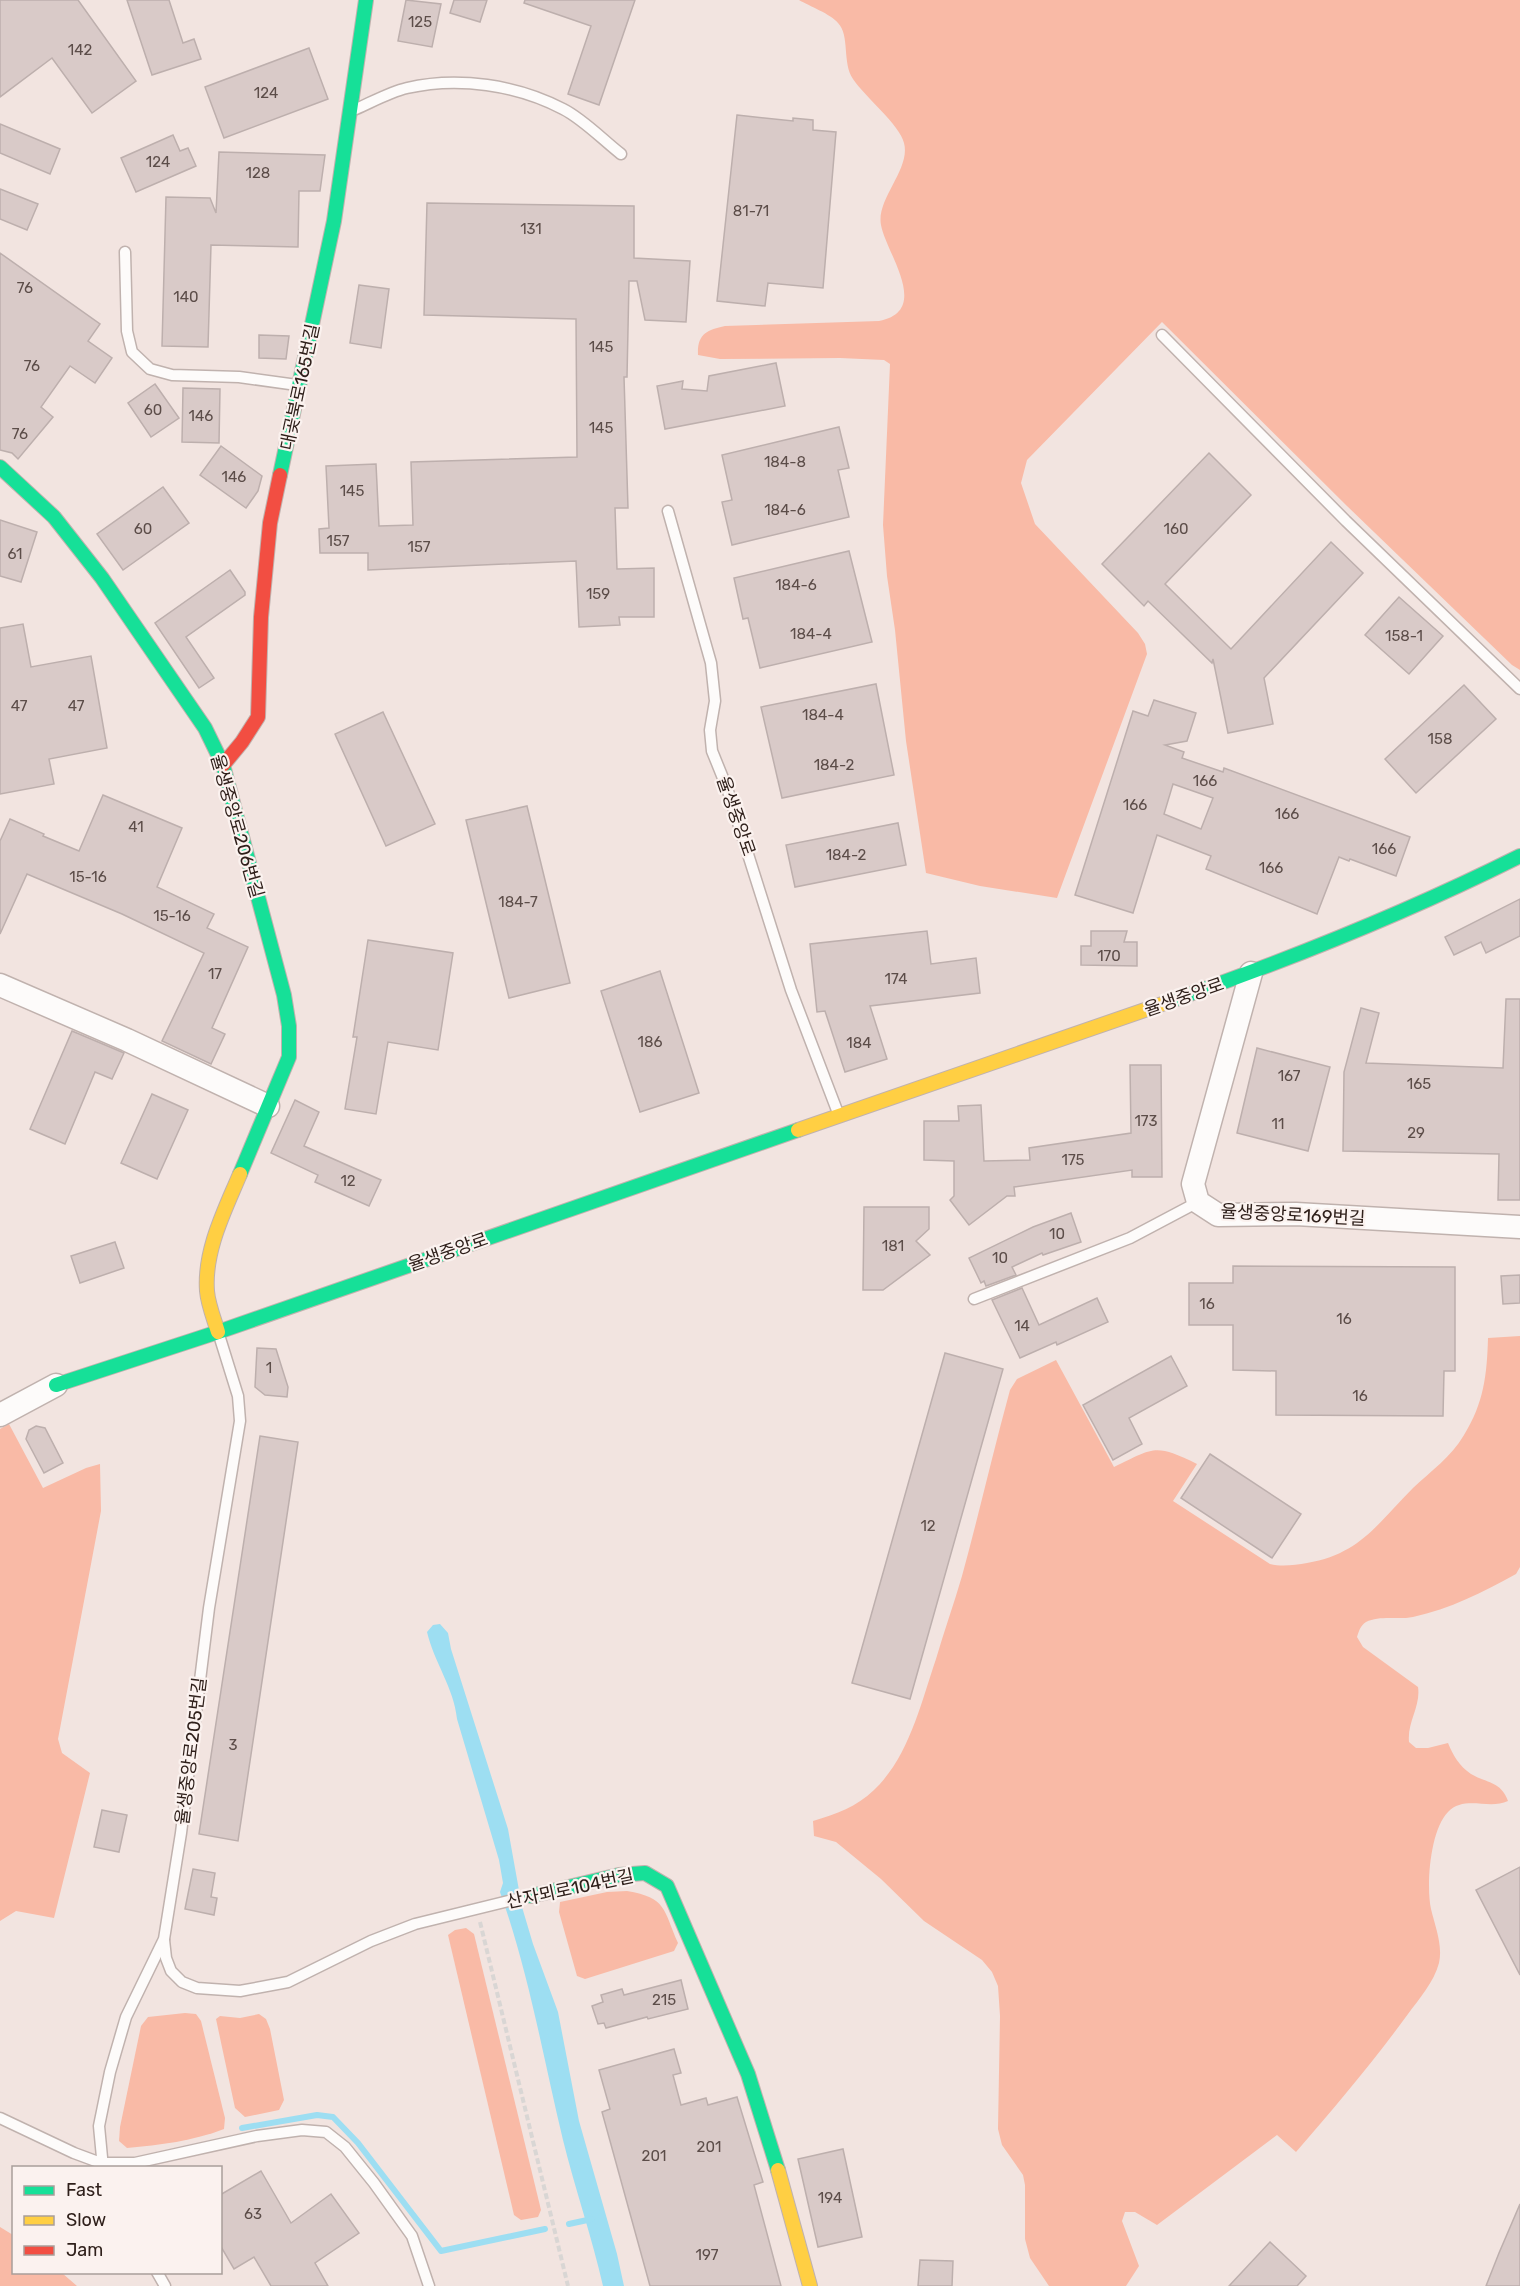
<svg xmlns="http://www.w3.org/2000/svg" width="1520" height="2286" font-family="Rubik,'Noto Sans KR',sans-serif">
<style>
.green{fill:#f9baa6}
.water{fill:#9ddef2}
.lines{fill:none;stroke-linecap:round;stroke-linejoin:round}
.stream{stroke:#9ddef2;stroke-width:6}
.building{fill:#d9cac8;stroke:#bdafad;stroke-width:1.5;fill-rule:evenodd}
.lane-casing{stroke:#c0b2ae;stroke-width:13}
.street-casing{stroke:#c0b2ae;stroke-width:25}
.fast-casing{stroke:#c0b2ae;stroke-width:16}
.slow-casing{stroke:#c0b2ae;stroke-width:16}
.jam-casing{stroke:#c0b2ae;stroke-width:16}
.path{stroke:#d9d6d4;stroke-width:4;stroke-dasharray:6 3;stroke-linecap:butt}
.lane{stroke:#fdfbfa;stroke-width:10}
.street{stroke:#fdfbfa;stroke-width:22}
.fast{stroke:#16e098;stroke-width:14}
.slow{stroke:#ffcf43;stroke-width:14}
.jam{stroke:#f24e42;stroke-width:14}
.labels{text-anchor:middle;stroke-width:4.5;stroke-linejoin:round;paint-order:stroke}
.number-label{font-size:15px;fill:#5c4d49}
.street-label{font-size:18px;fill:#2f201b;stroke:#fbf2ef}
</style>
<rect width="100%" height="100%" fill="#f2e4e0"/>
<g class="green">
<path d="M 799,0 L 1520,0 L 1520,670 L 1512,665 L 1347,506 L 1162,322 L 1027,460 L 1021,483 L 1035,524 L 1138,633 L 1145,644 L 1147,654 L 1057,898 L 980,886 L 926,873 L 906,741 L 895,630 L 887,576 L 883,525 L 890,364 L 884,360 L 840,358 L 720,359 L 698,355 C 697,334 707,330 725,326 L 879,321 C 932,311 886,253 881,225 C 876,199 911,169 904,143 C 900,125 865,97 853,79 C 842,63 850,35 838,23 C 831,14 809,6 799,0 Z"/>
<path d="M 1520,1336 L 1520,1567 L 1516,1574 C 1483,1592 1450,1609 1413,1617 C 1398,1620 1380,1615 1366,1622 C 1360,1626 1359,1631 1357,1637 L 1363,1647 L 1418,1687 C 1421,1706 1407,1722 1409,1742 L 1416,1748 L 1428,1748 L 1448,1743 C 1453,1755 1459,1766 1471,1774 C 1486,1783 1501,1781 1508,1801 C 1489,1810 1464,1795 1448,1812 C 1430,1830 1426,1886 1431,1909 C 1435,1926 1443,1945 1439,1963 C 1434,1982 1419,1999 1408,2014 C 1373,2062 1335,2107 1296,2152 L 1277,2135 L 1157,2225 L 1135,2212 L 1125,2212 L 1122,2221 L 1139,2266 L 1126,2286 L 1049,2286 L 1030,2258 L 1025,2239 L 1025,2185 L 1023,2175 L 1002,2145 L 998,2129 L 1000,2016 L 998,1986 L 992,1972 L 982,1960 L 924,1921 L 881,1879 L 836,1842 L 814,1836 L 813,1821 C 837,1814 856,1807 874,1790 C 909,1757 921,1703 936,1659 C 944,1631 954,1604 962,1576 C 979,1514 993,1452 1010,1390 L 1017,1379 L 1056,1360 L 1114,1467 C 1154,1448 1154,1443 1197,1464 L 1173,1501 L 1270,1564 C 1282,1567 1295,1565 1307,1563 C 1360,1554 1377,1524 1413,1488 C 1431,1471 1451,1457 1464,1435 C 1484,1403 1487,1374 1488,1338 Z"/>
<polygon points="9,1424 43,1488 86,1468 100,1464 101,1511 58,1739 62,1753 90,1773 54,1918 16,1911 0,1921 0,1429"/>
<path d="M 627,1891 C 667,1898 663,1909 678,1943 L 674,1951 L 585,1979 L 577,1976 L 559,1912 L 560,1902 L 607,1892 Z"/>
<polygon points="466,1928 474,1934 541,2210 538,2217 521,2220 514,2215 448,1935 455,1930"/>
<path d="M 185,2013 L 196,2014 L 201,2021 L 225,2118 L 224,2129 C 193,2141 160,2145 127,2148 L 119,2141 L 120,2127 L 141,2026 L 148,2017 Z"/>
<polygon points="259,2014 266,2019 270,2029 284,2100 279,2110 245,2117 235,2108 216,2019 220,2016 240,2018"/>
<polygon points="0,2227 13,2235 14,2272 62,2273 77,2286 0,2286"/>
</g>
<path class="water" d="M 440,1624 L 448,1633 L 451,1649 L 508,1829 L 522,1907 L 533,1944 L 558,2012 L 579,2121 L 617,2254 L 624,2286 L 603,2286 C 592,2237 575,2189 563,2140 C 543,2057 529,1973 500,1892 L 503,1883 L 499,1860 L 457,1719 C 454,1688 434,1662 427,1632 L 433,1625 Z"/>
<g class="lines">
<g class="stream">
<polyline points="242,2128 317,2115 333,2117 358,2143 441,2251 545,2229"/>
<polyline points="569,2224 592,2219"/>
</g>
</g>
<g class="building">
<polygon points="0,0 78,0 136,81 92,113 52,58 0,97"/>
<polygon points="127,0 169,0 183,43 194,39 201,59 152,75"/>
<polygon points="406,0 441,4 432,47 398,41"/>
<polygon points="454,0 487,0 480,22 450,13"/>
<polygon points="525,0 635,0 599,105 568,94 591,26 524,3"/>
<polygon points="309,48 328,99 224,138 205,87"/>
<polygon points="737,115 793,121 793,118 813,120 813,130 836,132 823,288 768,283 765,306 717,301"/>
<polygon points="0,124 60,149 50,174 0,153"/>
<polygon points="173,135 180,151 188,148 196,166 136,192 121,158"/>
<polygon points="219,152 325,155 320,191 299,191 298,247 211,245 208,347 162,346 166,197 210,198 216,213"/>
<polygon points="0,189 38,204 27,230 0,219"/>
<polygon points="427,203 634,206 634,258 690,261 686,322 645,320 637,281 629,281 627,377 624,377 628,508 615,508 617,569 654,568 654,617 619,617 620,625 579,627 576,561 368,570 368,553 320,553 319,529 329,528 326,466 376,464 379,526 413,525 411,462 577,457 576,319 424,315"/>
<polygon points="0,253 100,324 88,341 112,358 95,383 70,366 41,407 53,417 18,459 12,453 0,450"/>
<polygon points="359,285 389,289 381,348 350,343"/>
<polygon points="259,335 289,336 286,359 259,358"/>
<polygon points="776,363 785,406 665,429 657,386 683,381 682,389 707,391 709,376"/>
<polygon points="155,384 179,418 151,437 128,403"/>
<polygon points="183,388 220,389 219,443 182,442"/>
<polygon points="839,427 849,468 838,470 849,517 732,545 722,502 732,500 722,455"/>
<polygon points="221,446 262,476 258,491 246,508 200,475"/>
<polygon points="1209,453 1251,495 1165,584 1231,649 1331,542 1363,573 1264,678 1273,724 1228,733 1213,659 1212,663 1148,601 1144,606 1102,564"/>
<polygon points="163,487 189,523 123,570 97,534"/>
<polygon points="0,520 37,532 21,582 0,576"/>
<polygon points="849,551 872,642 760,668 748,618 743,619 734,578"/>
<polygon points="230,570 245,592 245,595 186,637 214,678 199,688 155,623"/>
<polygon points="1399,597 1443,636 1409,674 1365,635"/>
<polygon points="23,624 31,667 91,656 107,748 49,759 54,784 0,794 0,628"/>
<polygon points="876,684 894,775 782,798 761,707"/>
<polygon points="1464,685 1496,719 1416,793 1385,759"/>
<path d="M 1154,700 L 1196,713 L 1187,741 L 1165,745 L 1184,752 L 1182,758 L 1223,772 L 1224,768 L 1410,837 L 1396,876 L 1350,859 L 1349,861 L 1339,857 L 1317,914 L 1206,869 L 1211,856 L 1157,835 L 1133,913 L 1075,895 L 1133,711 L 1148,716 ZM 1173,784 L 1213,798 L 1201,829 L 1164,814 Z"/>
<polygon points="383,712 435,824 386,846 335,734"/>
<polygon points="103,795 182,828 157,887 214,914 207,928 248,947 212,1028 225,1034 211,1064 162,1041 204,953 122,914 27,874 0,934 0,841 10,819 44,834 43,836 79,851"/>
<polygon points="527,806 570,983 509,998 466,820"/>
<polygon points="898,823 906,865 795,887 786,845"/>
<polygon points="1520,899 1520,936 1486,953 1481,942 1454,955 1445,937"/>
<polygon points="927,931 931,964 976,958 980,993 870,1006 887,1059 845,1072 825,1011 817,1012 810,944"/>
<polygon points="1091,931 1127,931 1124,942 1137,942 1137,966 1081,965 1081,946 1091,946"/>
<polygon points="368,940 453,953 438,1050 388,1042 376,1114 345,1109 357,1037 353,1037"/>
<polygon points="660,971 699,1093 640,1112 601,991"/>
<polygon points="1506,999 1520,999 1520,1200 1498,1200 1499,1154 1343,1151 1344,1072 1361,1008 1379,1013 1366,1063 1503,1068"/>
<polygon points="72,1031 124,1053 112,1079 95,1072 65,1144 30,1129"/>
<polygon points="1257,1048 1330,1067 1308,1151 1237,1133"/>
<polygon points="1130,1065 1161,1065 1162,1177 1132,1177 1132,1170 1014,1187 1015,1196 1007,1196 969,1225 950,1200 954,1196 954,1161 924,1160 924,1121 959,1121 958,1106 981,1105 984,1161 1030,1160 1029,1148 1131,1133"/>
<polygon points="152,1094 188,1110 157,1179 121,1163"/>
<polygon points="295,1100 319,1112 304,1146 381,1180 369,1206 315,1182 318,1175 271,1153"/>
<polygon points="864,1207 929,1207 929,1229 916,1241 930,1255 883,1290 863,1290"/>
<polygon points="1071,1213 1081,1242 1043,1255 1042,1253 1012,1267 1016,1275 986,1286 984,1281 981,1283 969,1258 1033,1227"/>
<polygon points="115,1242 124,1268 80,1283 71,1256"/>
<polygon points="1233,1266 1455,1267 1455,1371 1444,1371 1443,1416 1276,1415 1276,1371 1233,1370 1233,1325 1189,1325 1189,1283 1233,1283"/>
<polygon points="1520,1275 1520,1303 1503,1304 1501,1276"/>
<polygon points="1022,1288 1039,1325 1097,1298 1108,1322 1057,1345 1056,1342 1020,1358 992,1300"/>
<polygon points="257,1348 276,1349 288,1387 287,1397 265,1395 255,1387"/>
<polygon points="945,1353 1003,1369 910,1699 852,1683"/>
<polygon points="1171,1356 1187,1386 1129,1418 1142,1444 1113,1460 1083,1405"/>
<polygon points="36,1426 45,1428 63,1463 44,1473 26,1439 29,1430"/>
<polygon points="260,1436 298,1442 238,1841 199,1834"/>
<polygon points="1210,1454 1301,1514 1272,1558 1181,1498"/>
<polygon points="102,1810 127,1815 119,1852 94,1847"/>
<polygon points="1520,1867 1520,1975 1476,1890"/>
<polygon points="193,1869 215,1873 211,1897 217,1898 214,1915 185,1909"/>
<polygon points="681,1980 688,2009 648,2019 647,2017 606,2028 604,2023 598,2024 592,2006 603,2002 601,1995 622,1989 624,1995"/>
<polygon points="674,2049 681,2073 673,2075 681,2105 706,2098 708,2105 737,2097 763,2182 754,2185 781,2286 650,2286 602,2112 610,2109 599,2070"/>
<polygon points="843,2149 862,2237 818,2247 798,2159"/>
<polygon points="261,2171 291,2223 331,2194 359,2233 315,2263 328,2286 271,2286 254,2257 234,2269 220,2245 220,2195"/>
<polygon points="1520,2204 1520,2286 1486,2286 1499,2253"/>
<polygon points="1270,2242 1306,2276 1297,2286 1229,2286"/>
<polygon points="920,2260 953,2261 952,2286 918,2286"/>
</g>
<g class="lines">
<g class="lane-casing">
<g id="lane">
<path d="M 356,109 C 372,102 390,92 407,88 C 458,76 517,85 563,109 C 583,119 603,140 621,154"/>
<polyline points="125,252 127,331 132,352 150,369 172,375 239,377 297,385"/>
<polyline points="1162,335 1346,521 1520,689"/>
<polyline points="668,511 711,663 715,701 710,730 712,751 727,788 791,990 838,1113"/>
<polyline points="974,1299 1130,1238 1198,1202"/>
<polyline points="164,1940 166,1958 171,1971 182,1982 197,1988 240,1991 288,1982 371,1941 415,1924 529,1896"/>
<polyline points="0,2118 74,2153 101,2163 135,2163 257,2136 302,2130 326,2132 345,2147 374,2183 412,2236 429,2286"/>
<polyline points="103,2168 99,2126 110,2072 126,2017 164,1939 181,1833 209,1608 240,1421 238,1396 219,1335"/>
<polyline points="157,2272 165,2286"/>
</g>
</g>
<g class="street-casing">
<g id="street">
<polyline points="1251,973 1193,1184 1198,1202 1218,1215 1296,1214 1520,1227"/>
<polyline points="0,985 127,1040 268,1106"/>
<polyline points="0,1415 56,1385"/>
</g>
</g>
<g class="fast-casing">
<g id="fast">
<polyline points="0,467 54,517 102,578 205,728 223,765 284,995 289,1026 289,1057 240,1174"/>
<polyline points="280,475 334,221 366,0"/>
<path d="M 1165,1003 C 1286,961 1406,913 1520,856"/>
<polyline points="56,1385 218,1332 798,1130"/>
<polyline points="531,1896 619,1875 645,1873 667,1886 748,2074 778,2170"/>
</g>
</g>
<g class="slow-casing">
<g id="slow">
<polyline points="798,1130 1165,1003"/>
<path d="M 218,1332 C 214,1319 208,1304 207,1291 C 204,1250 225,1210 240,1174"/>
<polyline points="778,2170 810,2286"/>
</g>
</g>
<g class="jam-casing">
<polyline id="jam" points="223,765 242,742 258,717 261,617 270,523 280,475"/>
</g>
<polyline class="path" points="480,1922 568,2286"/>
<use href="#lane" class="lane"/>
<use href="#street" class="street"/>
<use href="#fast" class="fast"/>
<use href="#slow" class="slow"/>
<use href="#jam" class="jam"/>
</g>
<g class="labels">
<g class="number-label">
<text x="420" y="27">125</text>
<text x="80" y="55">142</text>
<text x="266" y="98">124</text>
<text x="158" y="167">124</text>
<text x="258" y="178">128</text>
<text x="751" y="216">81-71</text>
<text x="531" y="234">131</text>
<text x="25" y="293">76</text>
<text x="186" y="302">140</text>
<text x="601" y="352">145</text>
<text x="32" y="371">76</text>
<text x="153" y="415">60</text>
<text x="201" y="421">146</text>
<text x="601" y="433">145</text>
<text x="20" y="439">76</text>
<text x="785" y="467">184-8</text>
<text x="234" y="482">146</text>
<text x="352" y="496">145</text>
<text x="785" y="515">184-6</text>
<text x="143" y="534">60</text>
<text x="1176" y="534">160</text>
<text x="338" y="546">157</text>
<text x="419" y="552">157</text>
<text x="15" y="559">61</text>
<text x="796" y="590">184-6</text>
<text x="598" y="599">159</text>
<text x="811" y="639">184-4</text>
<text x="1404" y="641">158-1</text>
<text x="19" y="711">47</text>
<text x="76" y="711">47</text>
<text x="823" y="720">184-4</text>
<text x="1440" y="744">158</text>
<text x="834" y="770">184-2</text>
<text x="1205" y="786">166</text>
<text x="1135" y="810">166</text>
<text x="1287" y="819">166</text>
<text x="136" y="832">41</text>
<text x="1384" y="854">166</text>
<text x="846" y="860">184-2</text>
<text x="1271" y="873">166</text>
<text x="88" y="882">15-16</text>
<text x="518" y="907">184-7</text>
<text x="172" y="921">15-16</text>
<text x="1109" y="961">170</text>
<text x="215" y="979">17</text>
<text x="896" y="984">174</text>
<text x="650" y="1047">186</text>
<text x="859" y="1048">184</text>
<text x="1289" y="1081">167</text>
<text x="1419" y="1089">165</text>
<text x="1146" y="1126">173</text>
<text x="1278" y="1129">11</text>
<text x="1416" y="1138">29</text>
<text x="1073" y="1165">175</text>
<text x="348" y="1186">12</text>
<text x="1057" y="1239">10</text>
<text x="893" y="1251">181</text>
<text x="1000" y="1263">10</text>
<text x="1207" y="1309">16</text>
<text x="1344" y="1324">16</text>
<text x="1022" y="1331">14</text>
<text x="269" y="1373">1</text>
<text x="1360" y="1401">16</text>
<text x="928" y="1531">12</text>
<text x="233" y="1750">3</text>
<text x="664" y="2005">215</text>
<text x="709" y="2152">201</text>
<text x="654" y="2161">201</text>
<text x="830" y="2203">194</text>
<text x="253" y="2219">63</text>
<text x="707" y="2260">197</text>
</g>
<g class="street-label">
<text transform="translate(300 387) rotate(-78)" y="6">대곶북로165번길</text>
<text transform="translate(736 816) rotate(71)" y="6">율생중앙로</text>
<text transform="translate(237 826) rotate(74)" y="6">율생중앙로206번길</text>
<text transform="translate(1184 997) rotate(-19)" y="6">율생중앙로</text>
<text transform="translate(1293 1215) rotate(3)" y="6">율생중앙로169번길</text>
<text transform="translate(448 1252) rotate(-19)" y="6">율생중앙로</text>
<text transform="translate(191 1751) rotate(-83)" y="6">율생중앙로205번길</text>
<text transform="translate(570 1889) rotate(-12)" y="6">산자뫼로104번길</text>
</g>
</g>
<rect x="12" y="2166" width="210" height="108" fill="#fbf2ef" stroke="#a99e9a" stroke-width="1.5"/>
<rect x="24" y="2186" width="30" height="9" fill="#16e098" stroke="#a99e9a" stroke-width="1.5"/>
<text x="66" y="2196" font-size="18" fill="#2f201b">Fast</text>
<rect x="24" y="2216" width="30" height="9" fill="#ffcf43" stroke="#a99e9a" stroke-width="1.5"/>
<text x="66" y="2226" font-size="18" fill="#2f201b">Slow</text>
<rect x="24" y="2246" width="30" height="9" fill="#f24e42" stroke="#a99e9a" stroke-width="1.5"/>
<text x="66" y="2256" font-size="18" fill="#2f201b">Jam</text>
</svg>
